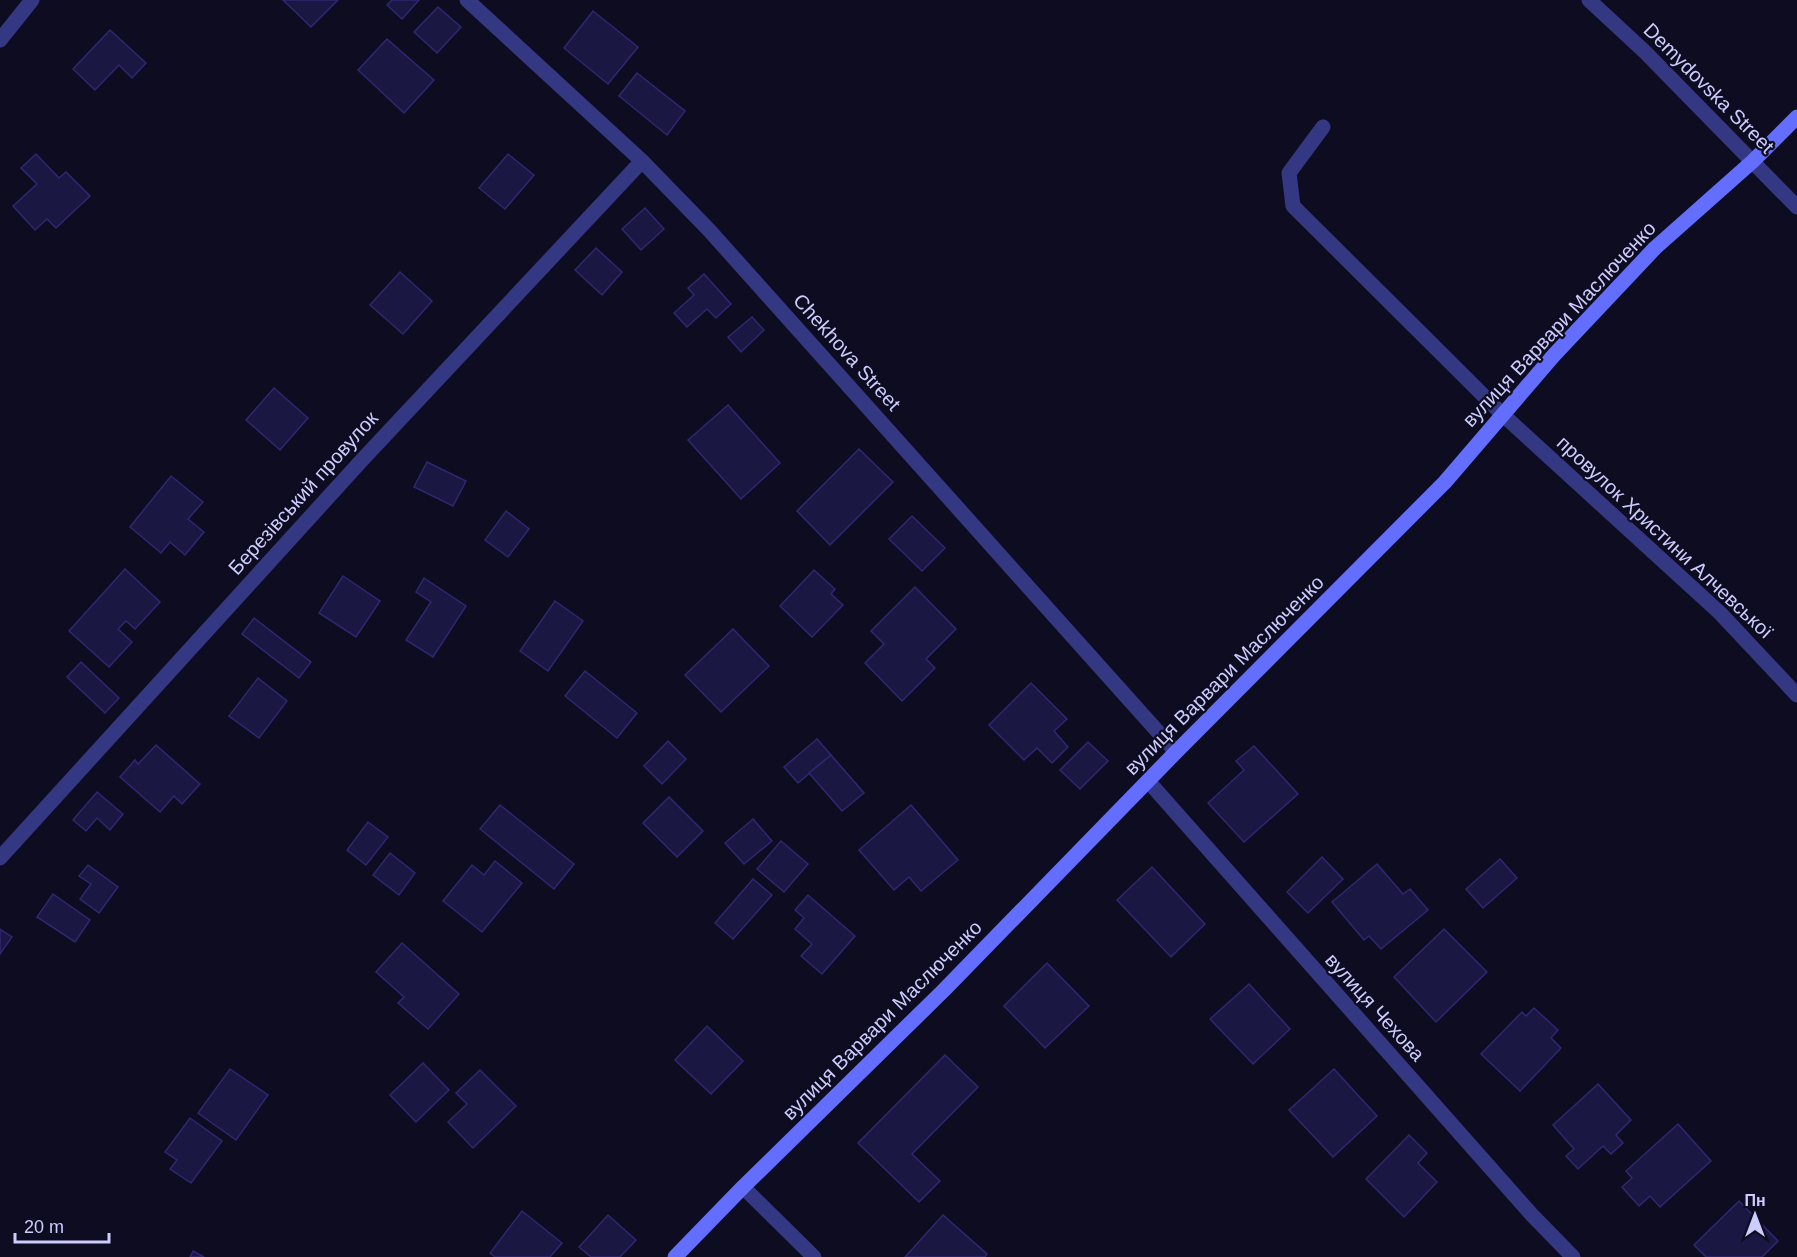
<svg xmlns="http://www.w3.org/2000/svg" width="1797" height="1257" font-family="Helvetica,sans-serif">
<style>
.building{fill:#1b1743;stroke:#2f2771;stroke-width:1.5}
.lines{fill:none;stroke-linecap:round;stroke-linejoin:round}
.lane{stroke:#343883;stroke-width:15}
.street{stroke:#343883;stroke-width:15}
.secondary{stroke:#636eff;stroke-width:15}
.labels{text-anchor:middle;stroke-width:4.5;stroke-linejoin:round;paint-order:stroke}
.street-label{font-size:20px;fill:#cdccff;stroke:#0d0c21}
</style>
<rect width="100%" height="100%" fill="#0d0c21"/>
<g class="building">
<polygon points="283,0 338,0 311,27"/>
<polygon points="392,0 419,0 402,19 387,5"/>
<polygon points="438,7 461,27 437,53 414,32"/>
<polygon points="593,11 638,47 608,84 564,48"/>
<polygon points="110,30 146,63 132,78 119,65 95,90 73,69"/>
<polygon points="387,39 434,80 404,113 358,70"/>
<polygon points="637,73 685,111 667,135 619,96"/>
<polygon points="36,154 59,178 66,172 90,196 56,228 47,219 35,230 13,206 37,184 21,168"/>
<polygon points="508,154 534,175 505,209 479,188"/>
<polygon points="645,208 664,229 641,250 622,229"/>
<polygon points="596,248 622,272 602,295 575,270"/>
<polygon points="400,272 432,301 403,334 370,305"/>
<polygon points="704,274 731,304 716,318 707,309 687,327 674,313 694,295 688,288"/>
<polygon points="752,317 764,330 741,352 728,337"/>
<polygon points="274,388 308,418 280,450 246,420"/>
<polygon points="728,405 780,463 741,499 688,440"/>
<polygon points="859,449 893,482 830,545 797,511"/>
<polygon points="427,462 466,481 453,506 414,487"/>
<polygon points="171,476 203,502 188,519 204,532 185,555 170,542 161,553 130,527"/>
<polygon points="506,511 529,529 508,557 485,540"/>
<polygon points="912,516 945,548 922,571 889,539"/>
<polygon points="125,569 160,602 135,629 126,621 118,629 132,642 109,667 69,631"/>
<polygon points="814,570 835,589 831,594 843,605 812,637 780,606"/>
<polygon points="343,576 380,601 356,637 319,613"/>
<polygon points="424,578 466,606 433,657 406,640 431,602 416,592"/>
<polygon points="915,587 956,629 926,659 935,668 902,701 865,663 884,644 871,631"/>
<polygon points="555,601 583,621 548,671 520,651"/>
<polygon points="254,618 311,662 299,678 242,634"/>
<polygon points="733,629 769,666 721,712 685,675"/>
<polygon points="81,662 119,698 105,713 67,677"/>
<polygon points="585,671 637,713 617,738 565,696"/>
<polygon points="258,678 287,701 259,738 229,716"/>
<polygon points="1031,683 1067,719 1054,731 1068,747 1052,763 1037,748 1024,760 989,725"/>
<polygon points="817,739 831,755 798,783 784,767"/>
<polygon points="668,741 686,759 662,784 644,766"/>
<polygon points="1088,742 1108,761 1080,789 1060,770"/>
<polygon points="156,745 200,784 182,804 174,796 160,812 120,777 135,760 138,764"/>
<polygon points="1254,746 1298,794 1244,842 1208,803 1244,770 1236,761"/>
<polygon points="831,755 864,793 842,811 809,773"/>
<polygon points="97,792 123,814 110,830 97,818 86,831 73,820"/>
<polygon points="669,797 703,831 677,857 643,823"/>
<polygon points="500,805 574,864 554,889 480,829"/>
<polygon points="911,805 958,860 921,891 909,877 894,890 859,850"/>
<polygon points="753,819 772,841 744,864 725,843"/>
<polygon points="368,822 388,837 366,865 347,850"/>
<polygon points="781,841 808,864 784,892 757,869"/>
<polygon points="390,853 415,873 399,895 373,875"/>
<polygon points="1322,857 1343,879 1308,913 1287,892"/>
<polygon points="1500,859 1517,878 1483,908 1466,889"/>
<polygon points="495,861 522,883 482,932 443,901 472,865 484,875"/>
<polygon points="1377,864 1403,894 1410,889 1428,910 1381,949 1369,936 1364,940 1332,902"/>
<polygon points="88,865 118,887 99,913 80,899 91,884 79,876"/>
<polygon points="1152,867 1205,924 1171,957 1117,900"/>
<polygon points="753,879 772,895 733,939 715,923"/>
<polygon points="53,894 90,920 75,942 37,917"/>
<polygon points="808,895 855,936 822,974 801,956 812,944 795,929 804,918 795,910"/>
<polygon points="0,929 12,937 0,954"/>
<polygon points="1444,929 1487,972 1436,1022 1394,977"/>
<polygon points="402,943 459,994 428,1029 398,1003 404,997 376,972"/>
<polygon points="1047,963 1089,1006 1045,1048 1004,1006"/>
<polygon points="1249,984 1290,1029 1253,1064 1210,1019"/>
<polygon points="1534,1008 1558,1030 1551,1038 1561,1048 1520,1091 1481,1054 1522,1012 1526,1016"/>
<polygon points="707,1026 743,1061 711,1094 675,1060"/>
<polygon points="945,1055 978,1087 912,1154 940,1181 919,1202 858,1143"/>
<polygon points="423,1063 449,1090 416,1122 390,1095"/>
<polygon points="230,1069 268,1095 236,1140 198,1113"/>
<polygon points="1334,1069 1377,1116 1333,1157 1289,1110"/>
<polygon points="480,1070 516,1106 473,1148 448,1122 467,1104 456,1093"/>
<polygon points="1598,1084 1631,1120 1616,1135 1623,1143 1611,1154 1603,1146 1578,1169 1566,1156 1574,1149 1553,1125"/>
<polygon points="190,1118 222,1141 191,1183 170,1169 177,1160 165,1152"/>
<polygon points="1678,1124 1711,1161 1660,1207 1650,1196 1639,1206 1622,1187 1632,1178 1626,1171"/>
<polygon points="1409,1135 1427,1153 1418,1163 1437,1182 1404,1217 1366,1179"/>
<polygon points="1739,1201 1778,1241 1762,1257 1706,1257 1694,1245"/>
<polygon points="522,1211 562,1243 550,1257 495,1257 490,1253"/>
<polygon points="608,1215 636,1240 620,1257 591,1257 579,1247"/>
<polygon points="943,1215 987,1254 985,1257 905,1257"/>
<polygon points="193,1251 204,1257 190,1257"/>
</g>
<g class="lines">
<polyline class="lane" points="1323,127 1289,173 1293,206 1502,414"/>
<g class="street">
<polyline points="467,0 642,161 709,230 1176,752"/>
<polyline points="1589,0 1645,52 1797,207"/>
<polyline points="0,40 32,0"/>
<polyline points="1502,414 1720,613 1797,695"/>
<polyline points="1148,781 1532,1215 1573,1257"/>
<polyline points="0,858 362,460 642,161"/>
<polyline points="743,1187 814,1257"/>
</g>
<polyline class="secondary" points="675,1257 743,1187 944,990 1176,752 1445,482 1554,355 1655,248 1753,161 1797,117"/>
</g>
<g class="labels">
<g class="street-label">
<text transform="translate(1709 88) rotate(45)" y="7">Demydovska Street</text>
<text transform="translate(1559 324) rotate(-47)" y="7">вулиця Варвари Маслюченко</text>
<text transform="translate(847 352) rotate(48)" y="7">Chekhova Street</text>
<text transform="translate(303 493) rotate(-48)" y="7">Березівський провулок</text>
<text transform="translate(1665 537) rotate(43)" y="7">провулок Христини Алчевської</text>
<text transform="translate(1224 675) rotate(-45)" y="7">вулиця Варвари Маслюченко</text>
<text transform="translate(1375 1007) rotate(48)" y="7">вулиця Чехова</text>
<text transform="translate(882 1020) rotate(-45)" y="7">вулиця Варвари Маслюченко</text>
</g>
</g>
<g transform="translate(1755 1215)" stroke="#0d0c21" stroke-width="4.5" paint-order="stroke">
<path d="M0-4.5L10 22L0 15L-10 22Z" fill="#cdccff"/>
<text y="-9" font-size="16" font-weight="bold" text-anchor="middle" fill="#cdccff">Пн</text>
</g>
<path d="M15 1233v9h94v-9" fill="none" stroke="#cdccff" stroke-width="3"/>
<text x="24" y="1233" font-size="18" fill="#cdccff" stroke="#0d0c21" stroke-width="4.5" paint-order="stroke">20 m</text>
</svg>
